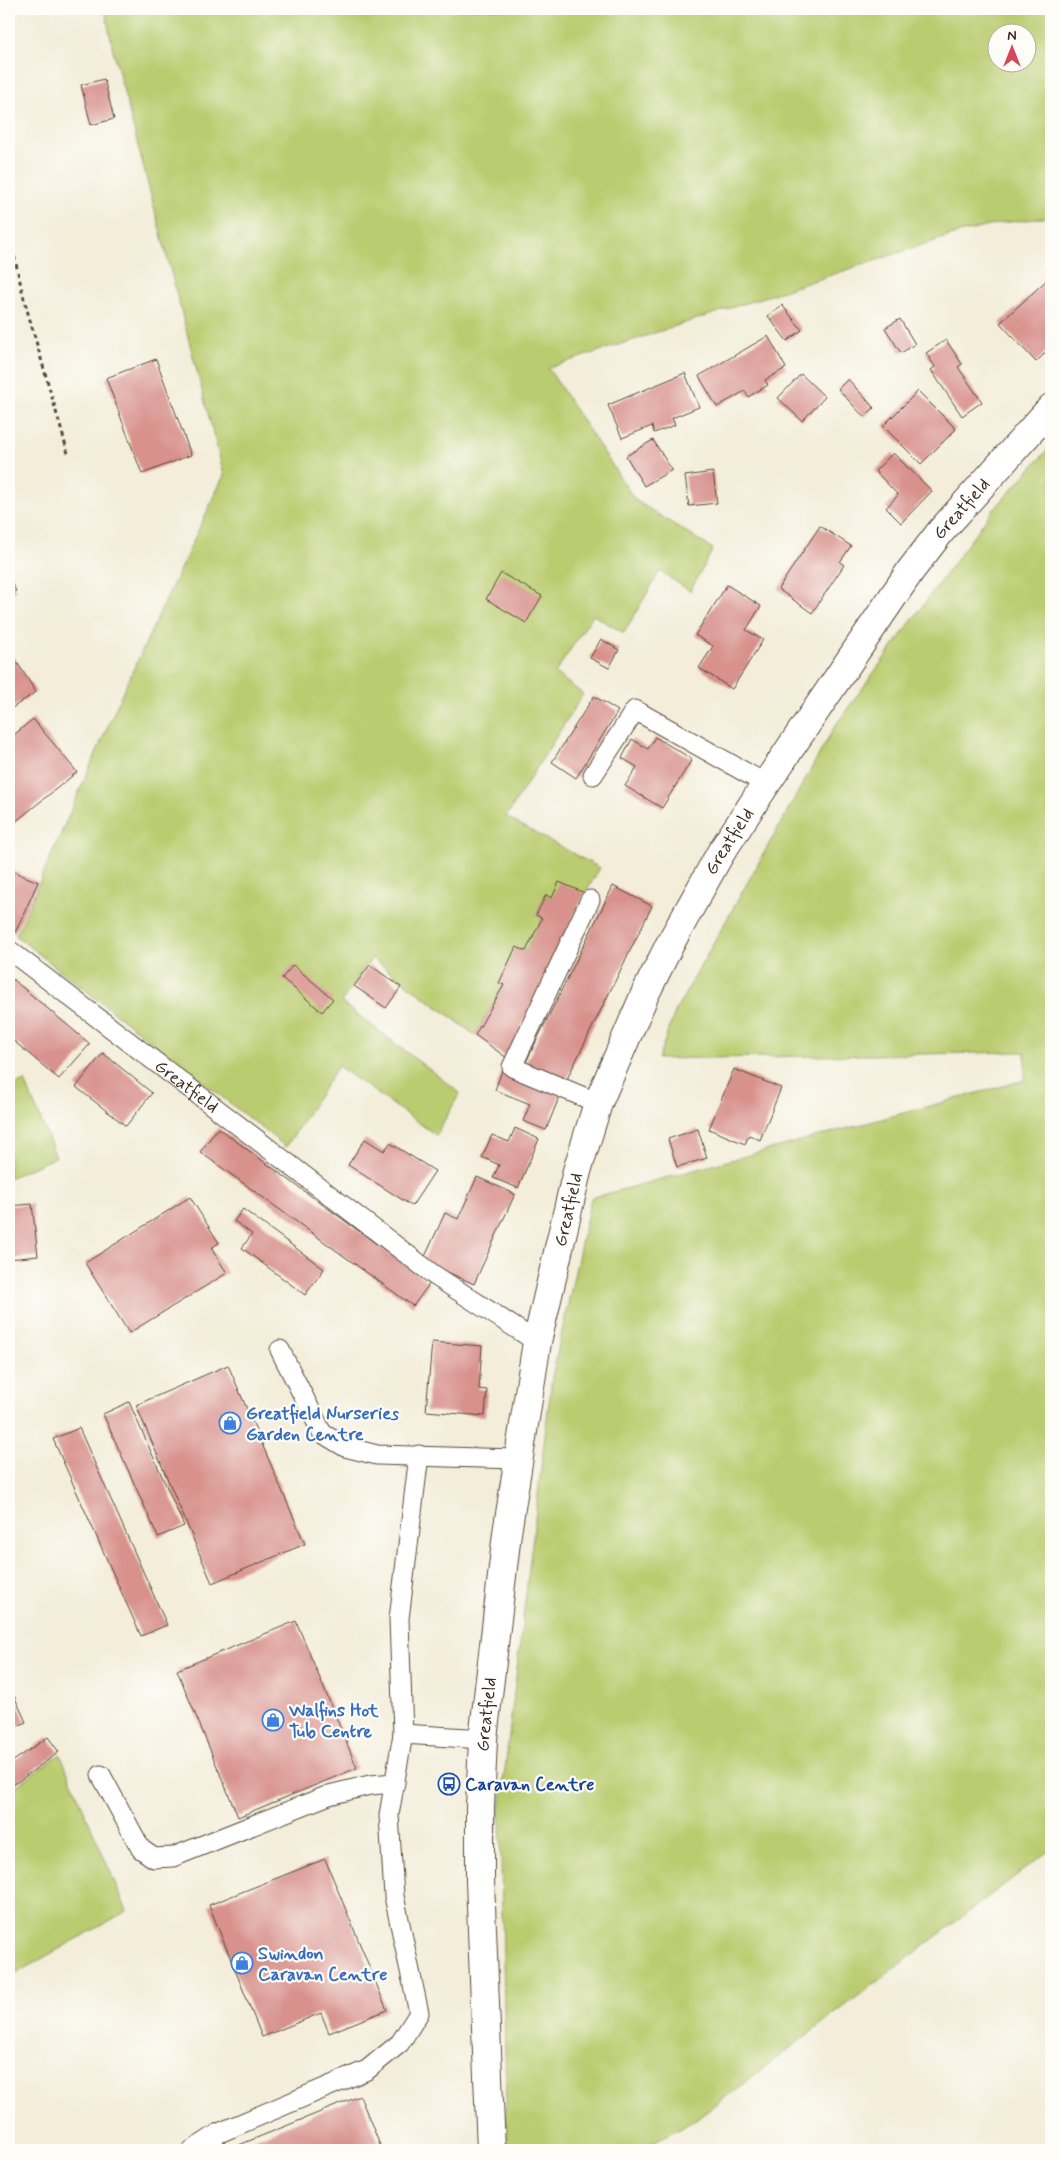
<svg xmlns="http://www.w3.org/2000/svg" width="1060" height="2159" font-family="Mynerve,sans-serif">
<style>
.green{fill:#bacc6f;stroke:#7a7b46;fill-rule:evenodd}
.building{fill:#d8918c}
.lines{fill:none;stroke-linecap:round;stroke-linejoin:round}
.service-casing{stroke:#57473a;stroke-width:21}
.tertiary-casing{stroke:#57473a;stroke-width:30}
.path{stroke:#57473a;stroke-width:3;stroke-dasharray:4 4;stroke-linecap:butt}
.service{stroke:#fff;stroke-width:19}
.tertiary{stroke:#fff;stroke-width:28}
.labels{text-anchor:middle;stroke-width:4.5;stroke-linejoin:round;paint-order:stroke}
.street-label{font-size:18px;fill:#3b2a1e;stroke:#fdfcf7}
.shop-label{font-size:18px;font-weight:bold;fill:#366cbe;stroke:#fdfcf7;text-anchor:start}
.transit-label{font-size:18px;font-weight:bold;fill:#164399;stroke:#fdfcf7;text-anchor:start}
</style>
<rect width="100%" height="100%" fill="#fdfcf7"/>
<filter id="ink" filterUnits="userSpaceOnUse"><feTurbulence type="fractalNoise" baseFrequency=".02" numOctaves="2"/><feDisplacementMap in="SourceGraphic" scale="10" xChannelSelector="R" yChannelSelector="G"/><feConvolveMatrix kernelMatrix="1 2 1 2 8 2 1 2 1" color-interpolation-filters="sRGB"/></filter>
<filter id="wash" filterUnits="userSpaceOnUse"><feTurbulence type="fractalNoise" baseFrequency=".0096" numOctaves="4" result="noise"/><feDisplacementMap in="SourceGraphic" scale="20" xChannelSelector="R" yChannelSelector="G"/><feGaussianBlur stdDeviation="1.12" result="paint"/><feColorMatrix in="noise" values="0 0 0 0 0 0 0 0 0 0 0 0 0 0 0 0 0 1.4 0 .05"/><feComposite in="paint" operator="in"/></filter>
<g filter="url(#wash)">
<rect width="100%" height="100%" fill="#f3edd9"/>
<g class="green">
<path d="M 105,9 L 1051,9 L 1051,217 L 1002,223 L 959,233 L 548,368 L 635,500 L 713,549 L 690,591 L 660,571 L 624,633 L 593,615 L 555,673 L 583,694 L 506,817 L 600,868 L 585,893 L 552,898 L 545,895 L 536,915 L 542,918 L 526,951 L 516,947 L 504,985 L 475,1035 L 372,958 L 341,1002 L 460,1093 L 436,1135 L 338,1066 L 286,1147 L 16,936 L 121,696 L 224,475 L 113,50 ZM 998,32 L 1028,32 L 1028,62 L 998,62 Z"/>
<polygon points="1051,446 1051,1849 697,2119 638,2150 507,2150 500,1810 552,1377 591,1198 1025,1080 1025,1052 658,1059 675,1012 835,726 988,516"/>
<polygon points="25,1081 56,1157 9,1178 9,1087"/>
<polygon points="60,1754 127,1911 9,1977 9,1791"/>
</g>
<g id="blocks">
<g class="building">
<polygon points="104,79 114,119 91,125 81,85"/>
<polygon points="1051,276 1051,347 1036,362 1000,323"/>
<polygon points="782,305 802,330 787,341 768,316"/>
<polygon points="900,319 915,344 901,353 885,328"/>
<polygon points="768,336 786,368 765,380 768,385 748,397 745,391 717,407 699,376"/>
<polygon points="946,340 962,364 958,367 982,402 962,416 931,370 935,367 926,353"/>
<polygon points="156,359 191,455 142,474 106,378"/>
<polygon points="685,373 699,407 672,418 675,425 654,433 652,426 622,438 608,405"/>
<polygon points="801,374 825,397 802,421 778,398"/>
<polygon points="848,379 874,408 864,417 838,389"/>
<polygon points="918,391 956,429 921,464 883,426"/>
<polygon points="653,440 672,470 644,486 626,456"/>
<polygon points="893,453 932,491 901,523 886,508 898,495 875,471"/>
<polygon points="713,472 717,503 689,506 685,476"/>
<polygon points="820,526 851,546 840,562 844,565 812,613 778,589"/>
<polygon points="501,573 542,596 526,623 486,599"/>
<polygon points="9,578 16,591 9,595"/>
<polygon points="727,585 761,606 746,630 763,640 732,689 699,668 713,646 695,635"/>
<polygon points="601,639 619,650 609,668 590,658"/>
<polygon points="9,650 36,692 9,710"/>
<polygon points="594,696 618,711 576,778 552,762"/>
<polygon points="33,719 77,772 9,827 9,739"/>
<polygon points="655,737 692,759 662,808 625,786 637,767 622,758 632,739 648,749"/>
<polygon points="12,871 38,882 15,933 9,930 9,877"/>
<polygon points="559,882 585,893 507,1058 475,1035 504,985 499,983 516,947 526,951 542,918 536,915 546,895 552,898"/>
<polygon points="613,886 652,906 564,1085 524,1066"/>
<polygon points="293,965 333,999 322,1012 282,978"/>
<polygon points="370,965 401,987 386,1008 354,986"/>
<polygon points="10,977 90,1044 59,1079 9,1037 9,979"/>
<polygon points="103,1053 152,1093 126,1126 76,1087"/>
<polygon points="734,1069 781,1088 760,1140 749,1135 745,1144 709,1129"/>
<polygon points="502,1071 560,1095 546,1130 523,1121 530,1104 495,1090"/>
<polygon points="218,1128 430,1283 413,1306 200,1152"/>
<polygon points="515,1128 539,1139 518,1188 493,1178 499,1165 482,1157 492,1135 509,1142"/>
<polygon points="698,1129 707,1158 677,1167 668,1139"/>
<polygon points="365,1139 384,1151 390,1143 435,1171 412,1206 348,1165"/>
<polygon points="477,1177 515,1194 474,1284 423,1261 445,1213 458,1219"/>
<polygon points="190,1197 219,1243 211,1248 227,1273 129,1333 85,1263"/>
<polygon points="32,1204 38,1256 9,1259 9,1206"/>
<polygon points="243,1209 324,1269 305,1295 242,1248 252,1234 234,1221"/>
<polygon points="432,1342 482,1346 479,1389 487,1390 485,1416 426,1411"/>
<polygon points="228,1365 305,1544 212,1583 136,1405"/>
<polygon points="129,1402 184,1526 158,1537 103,1414"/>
<polygon points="79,1428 167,1625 141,1636 53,1439"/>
<polygon points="296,1621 357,1768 238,1817 177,1670"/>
<polygon points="9,1685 26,1722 9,1730"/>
<polygon points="48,1737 59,1752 9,1788 9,1764"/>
<polygon points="325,1859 387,2010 329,2033 321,2013 262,2037 209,1905"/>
<polygon points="360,2096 382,2150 242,2150 239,2145"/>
</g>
</g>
</g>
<g filter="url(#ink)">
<use href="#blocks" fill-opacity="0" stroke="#57473a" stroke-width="1"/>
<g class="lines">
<g class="service-casing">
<g id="service">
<polyline points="593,775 635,710 766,784"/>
<polyline points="590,900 512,1067 598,1103"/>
<path id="s1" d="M 9,950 L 434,1275 L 537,1342"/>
<polyline points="280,1350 322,1433 345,1447 377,1455 518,1459"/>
<polyline points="403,1734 399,1619 419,1455"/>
<polyline points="101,1775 141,1849 154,1858 173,1857 329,1795 370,1785 395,1783"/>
<polyline points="193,2150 219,2133 367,2070 400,2043 419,2013 394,1896 389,1815 403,1734 483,1739"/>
</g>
</g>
<g class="tertiary-casing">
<g id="tertiary">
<path id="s2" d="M 491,2150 L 480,1881 L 480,1808 L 483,1739 L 507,1533 L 537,1342 L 577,1171 L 598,1103 L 645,994 L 671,942 L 720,854 L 766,784 L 911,570 L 941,531 L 1051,408"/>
</g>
</g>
<polyline class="path" points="9,233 24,299 69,457"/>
<use href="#service" class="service"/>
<use href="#tertiary" class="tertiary"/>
</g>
</g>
<defs>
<g id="shop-ring" transform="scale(1.125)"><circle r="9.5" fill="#fdfcf7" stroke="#3f7fe0" stroke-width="1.5"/><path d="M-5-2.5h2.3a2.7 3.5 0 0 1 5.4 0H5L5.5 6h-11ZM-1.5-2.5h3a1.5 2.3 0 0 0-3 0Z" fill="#3f7fe0"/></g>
<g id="bus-ring" transform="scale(1.125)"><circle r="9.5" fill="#fdfcf7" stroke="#1a4fb4" stroke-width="1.5"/><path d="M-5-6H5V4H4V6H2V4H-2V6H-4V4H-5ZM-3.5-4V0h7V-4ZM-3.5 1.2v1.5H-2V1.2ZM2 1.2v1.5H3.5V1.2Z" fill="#1a4fb4"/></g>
</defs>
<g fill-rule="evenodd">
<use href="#shop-ring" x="230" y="1423"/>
<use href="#shop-ring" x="273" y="1720"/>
<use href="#bus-ring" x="449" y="1784"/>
<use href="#shop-ring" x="242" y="1963"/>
</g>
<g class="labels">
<g class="street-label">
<text dy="6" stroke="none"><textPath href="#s2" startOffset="1758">Greatfield</textPath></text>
<text dy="6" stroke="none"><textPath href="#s2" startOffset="1352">Greatfield</textPath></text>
<text dy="6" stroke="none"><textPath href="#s1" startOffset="224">Greatfield</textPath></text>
<text dy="6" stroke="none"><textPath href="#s2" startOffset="948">Greatfield</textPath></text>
<text dy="6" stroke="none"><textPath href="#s2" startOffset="436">Greatfield</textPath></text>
</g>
<g class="shop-label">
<text x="246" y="1419">Greatfield Nurseries<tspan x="246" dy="21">Garden Centre</tspan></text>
<text x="289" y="1716">Walfins Hot<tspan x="289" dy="21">Tub Centre</tspan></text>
<text x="258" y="1959">Swindon<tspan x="258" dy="21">Caravan Centre</tspan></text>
</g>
<g class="transit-label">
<text x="465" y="1790">Caravan Centre</text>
</g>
</g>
<rect width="1060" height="2159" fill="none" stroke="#fdfcf7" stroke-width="30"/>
<g transform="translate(1012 48)"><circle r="24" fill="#fdfcf7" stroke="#afa8a0"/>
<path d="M0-4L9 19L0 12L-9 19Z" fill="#d1495b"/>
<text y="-8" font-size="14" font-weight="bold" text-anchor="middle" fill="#3b2a1e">N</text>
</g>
</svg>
